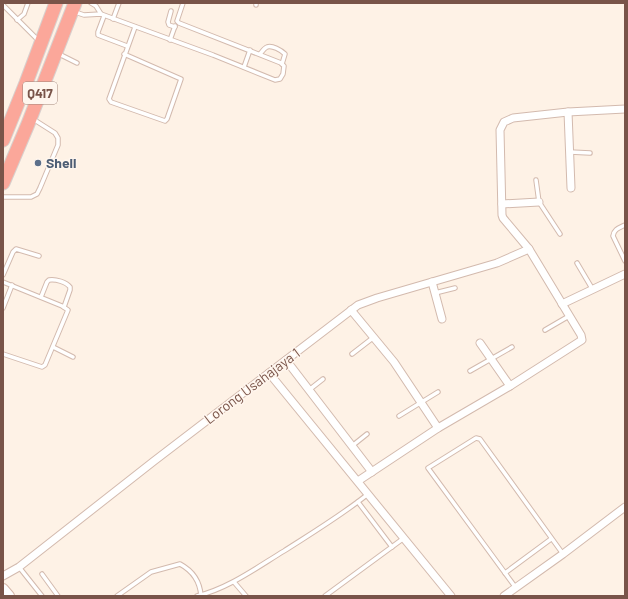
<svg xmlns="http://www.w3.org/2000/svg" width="628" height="599" font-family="Barlow,sans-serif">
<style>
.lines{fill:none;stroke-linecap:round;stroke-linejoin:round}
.lane-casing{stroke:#d3baae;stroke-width:5.5}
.street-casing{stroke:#d3baae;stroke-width:9}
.secondary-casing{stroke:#d6b9ab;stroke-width:12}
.highway-casing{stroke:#d9cfcc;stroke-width:15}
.lane{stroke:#fff;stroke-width:3.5}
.street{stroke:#fff;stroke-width:7}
.secondary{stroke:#fff;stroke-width:10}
.highway{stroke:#fba79a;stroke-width:13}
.service-dot{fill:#5c6f8a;stroke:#fff6ee;stroke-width:1.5}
.labels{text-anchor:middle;stroke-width:3;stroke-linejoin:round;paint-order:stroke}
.shield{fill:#fff6ee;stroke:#a1857a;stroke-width:1}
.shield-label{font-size:13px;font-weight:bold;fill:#795449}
.service-label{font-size:14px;font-weight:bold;fill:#4e5e75;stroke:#fff6ee;text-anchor:start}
.street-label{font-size:14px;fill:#795449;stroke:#fff6ee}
</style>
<rect width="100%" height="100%" fill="#fef2e6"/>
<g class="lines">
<g class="lane-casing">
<g id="lane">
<polyline points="91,3 96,6 101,14"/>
<polyline points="3,5 39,41"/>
<polyline points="256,5 256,3"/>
<polyline points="171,11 168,22 169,25 175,27"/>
<polyline points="75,12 84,15 101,14 213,55 275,80 280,79 283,74 284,66 281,63 179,23 177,21 183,3"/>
<polyline points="104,16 98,32 98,35 127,46"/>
<polyline points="113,19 119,3"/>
<polyline points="17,20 24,14 28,3"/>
<polyline points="170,40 175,26"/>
<polyline points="59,54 77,63"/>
<polyline points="124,54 181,79 167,119 165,121 111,102 109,99 135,27"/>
<path d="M 260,54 C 262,52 264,48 267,47 C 272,45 281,50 285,54 L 282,64"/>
<polyline points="244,67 250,50"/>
<polyline points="570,152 590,153"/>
<polyline points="536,180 539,202 560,234"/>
<polyline points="3,197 31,197 37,194 40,188 58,145 58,138 55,133 33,119"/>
<path d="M 625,225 C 619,228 614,229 613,236 L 625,261"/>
<polyline points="577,263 593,290"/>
<polyline points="3,275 13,252 16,249 39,256"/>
<polyline points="3,282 62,306 68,310 45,365 42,367 3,354"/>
<polyline points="435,293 455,288"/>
<path d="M 41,297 L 47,282 L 49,280 C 56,279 66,282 70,287 L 70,290 L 64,307"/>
<polyline points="3,308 12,285"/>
<polyline points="545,330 569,316"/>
<polyline points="53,347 73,357"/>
<polyline points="352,354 374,337"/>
<polyline points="470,371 512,347"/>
<polyline points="309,390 323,379"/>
<polyline points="399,416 438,392"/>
<polyline points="352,446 367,434"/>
<polyline points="358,502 392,547"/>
<polyline points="19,567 42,596"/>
<polyline points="505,573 551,539"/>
<polyline points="42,574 58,596"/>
<polyline points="234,582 246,596"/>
<polyline points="516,588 428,468 476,438 480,439 563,554"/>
<path d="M 117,596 L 151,572 L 180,564 C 193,571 200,581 201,596"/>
<path d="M 197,596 C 229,588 256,568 284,551 C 312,533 342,515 368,494"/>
<polyline points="325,596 404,538"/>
</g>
</g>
<g class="street-casing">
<g id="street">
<polyline points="568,112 571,188"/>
<polyline points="502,204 539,202"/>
<polyline points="432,282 442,319"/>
<polyline points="562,304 625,274"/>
<polyline points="351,310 394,362 438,428"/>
<polyline points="480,343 510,386"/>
<polyline points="286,360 372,472"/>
<polyline points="269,373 451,596"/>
<polyline points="358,481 438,428 510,386 582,340 581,335 529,249 503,218 502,215 500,130 504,122 513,118 568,112 625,109"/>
<polyline points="3,576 19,567 154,461 358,305 377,298 497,263 529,249"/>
<polyline points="504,596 563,554 625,507"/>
</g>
</g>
<g class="secondary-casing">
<polyline id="secondary" points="3,589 9,596"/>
</g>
<g class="highway-casing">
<g id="highway">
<polyline points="3,140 26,83 56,3"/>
<polyline points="3,183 28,124 75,3"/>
</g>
</g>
<use href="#lane" class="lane"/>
<use href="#street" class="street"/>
<use href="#secondary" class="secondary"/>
<use href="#highway" class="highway"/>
</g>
<circle class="service-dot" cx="38" cy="163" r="4"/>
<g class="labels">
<rect class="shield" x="23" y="82" width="34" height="22" rx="3"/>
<g class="shield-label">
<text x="40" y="98">Q417</text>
</g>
<g class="service-label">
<text x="46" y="168">Shell</text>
</g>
<g class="street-label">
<text transform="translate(252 386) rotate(-37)" y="5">Lorong Usahajaya 1</text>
</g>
</g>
<rect width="628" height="599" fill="none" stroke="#795449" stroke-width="8"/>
</svg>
